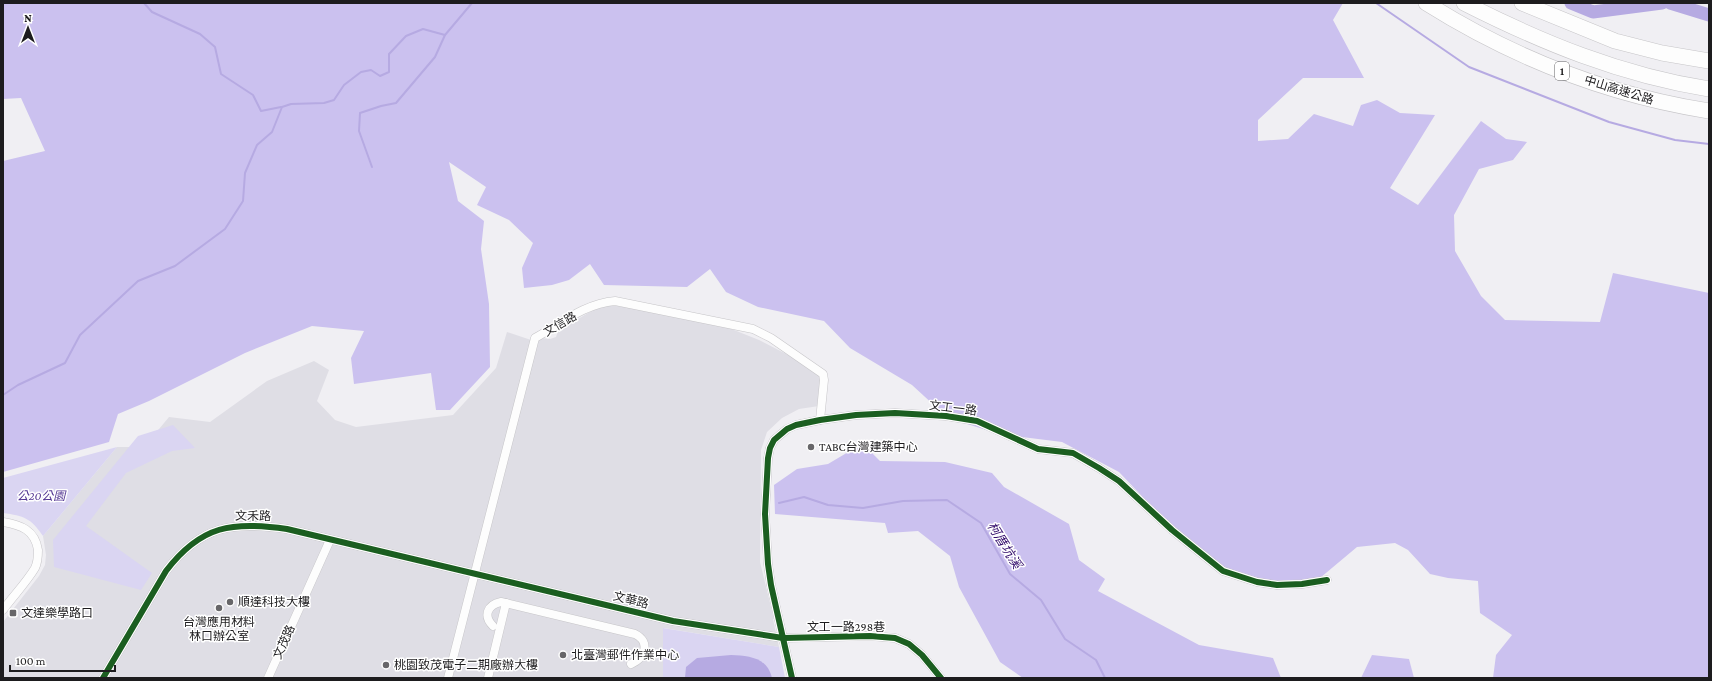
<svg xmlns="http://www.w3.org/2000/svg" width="1712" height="681" font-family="'Crimson Pro','Noto Sans TC',serif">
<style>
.built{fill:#dfdee5}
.green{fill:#dad5f2}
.forest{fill:#cbc1ef}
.water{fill:#b6aae2}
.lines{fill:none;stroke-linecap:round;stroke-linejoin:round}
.stream{stroke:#b6aae2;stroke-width:2}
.river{stroke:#b6aae2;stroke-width:13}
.street-casing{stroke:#c6c5c8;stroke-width:9}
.highway-casing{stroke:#c6c5c8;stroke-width:16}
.street{stroke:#fdfdfd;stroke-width:8}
.highway{stroke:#fdfdfd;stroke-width:15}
.cycleway-casing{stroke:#fff;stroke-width:8}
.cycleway{stroke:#1b5e20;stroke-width:6}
.poi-dot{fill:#676669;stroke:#fff;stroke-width:1.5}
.labels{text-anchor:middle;stroke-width:3;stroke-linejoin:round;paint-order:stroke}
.shield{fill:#fff;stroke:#616062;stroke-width:1}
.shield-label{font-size:11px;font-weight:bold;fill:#1d1c1e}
.street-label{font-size:12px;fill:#1d1c1e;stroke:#fff}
.poi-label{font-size:12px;fill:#1d1c1e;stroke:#fff;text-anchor:start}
.park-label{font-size:12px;font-style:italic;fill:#523592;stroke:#fff}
.water-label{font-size:13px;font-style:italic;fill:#330d6c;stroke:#fff}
</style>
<rect width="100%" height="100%" fill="#f0eff3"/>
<polygon class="built" points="608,305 635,308 724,326 759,340 823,373 819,406 799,409 782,418 767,432 761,450 760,562 774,619 773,619 779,647 664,628 663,678 3,678 3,622 39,576 45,565 46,555 43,536 117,447 144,447 169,417 210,422 267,381 314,361 329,370 317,401 335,420 356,427 453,415 496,368 507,332 534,341 541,338 550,339 556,337 558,331 598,307"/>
<g class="green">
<polygon points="173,425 195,448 172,451 126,473 86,526 152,573 141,590 54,567 53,540 138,436"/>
<path d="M 117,447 L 43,536 C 31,518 24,516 3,513 L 3,478 Z"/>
<polygon points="663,628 779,647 785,678 663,678"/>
</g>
<g class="forest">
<polygon points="3,3 1343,3 1333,20 1364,78 1303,78 1258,120 1258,141 1288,139 1314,114 1353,126 1361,105 1377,100 1400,113 1435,115 1390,188 1418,205 1481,121 1506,139 1527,142 1513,160 1479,169 1454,215 1455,251 1481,296 1505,320 1600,322 1613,273 1709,293 1709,678 1493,678 1496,655 1512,635 1480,613 1478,581 1448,578 1430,574 1408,550 1395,543 1357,547 1320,578 1277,583 1229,573 1157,512 1119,472 1062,442 999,434 948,418 912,385 850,348 824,321 758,307 726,292 710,269 687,287 604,285 590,264 569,280 552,285 524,288 522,268 533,243 509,220 477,205 486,187 449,162 458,201 484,221 481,249 489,304 490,367 450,410 436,410 431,373 354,384 351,358 364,331 312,326 245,353 149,401 118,414 109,442 3,472 3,161 45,151 21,98 3,99"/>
<polygon points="855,448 867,448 880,461 945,462 992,473 1004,487 1069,524 1079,560 1105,579 1098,591 1199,645 1273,658 1281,678 1023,678 1000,662 959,587 950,556 918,531 888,533 885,523 775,514 774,485 797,469 828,464"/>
<polygon points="1372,655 1409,659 1414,678 1361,678"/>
</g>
<path class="water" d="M 731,655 C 749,656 767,657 772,678 L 685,678 L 686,667 L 697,658 Z"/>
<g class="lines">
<g class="stream">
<polyline points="144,3 152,12 200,34 215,47 221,74 253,95 261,111 281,107"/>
<polyline points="1376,3 1469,67 1609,122 1675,140 1709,144"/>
<polyline points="372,167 359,131 360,113 381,106 396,103 435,57 445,35"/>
<polyline points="3,395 18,385 65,363 80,335 138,281 175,266 225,229 243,201 245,173 257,145 272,132 282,107 291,104 324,103 334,100 344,85 361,72 371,70 380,76 389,72 389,54 406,36 423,29 445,35 472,3"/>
<polyline points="779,503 804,497 828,505 863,508 903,501 947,500 981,523 1010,574 1041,600 1065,639 1096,660 1105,678"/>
</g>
<g class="river">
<polyline points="1571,3 1593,12 1662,3"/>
<polyline points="1670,3 1709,15"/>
</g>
<g class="street-casing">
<g id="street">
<path d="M 3,522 C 21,525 35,530 38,550 C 38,556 38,562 35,568 C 26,583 13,596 3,610"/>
<path d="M 493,626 C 483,616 487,605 501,602 L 635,634 C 651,642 645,658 631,664"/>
<path d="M 103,678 L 166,571 C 201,525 233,521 287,529 L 673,621 L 783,638 L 870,636 L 895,638 L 909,644 L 922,655 L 941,678"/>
<polyline points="268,678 330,540"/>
<path d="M 448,678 L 535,338 C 560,324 586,303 615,301 L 753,329 L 771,338 L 823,374 L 824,380 L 820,420"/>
<polyline points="488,678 506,603"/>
<polyline points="792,678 771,585 768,564 765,514 768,458 770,448 774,440 787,429 796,425 820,420 856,415 895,413 946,416 977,421 1038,449 1073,453 1099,468 1119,481 1172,530 1223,571 1257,582 1277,585 1302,584 1327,580"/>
</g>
</g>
<g class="highway-casing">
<g id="highway">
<path d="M 1426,3 C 1512,57 1608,95 1709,111"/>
<path d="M 1464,3 C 1543,43 1621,75 1709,89"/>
<polyline points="1522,3 1615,41 1662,53 1709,61"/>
</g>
</g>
<use href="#street" class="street"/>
<use href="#highway" class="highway"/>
<g class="cycleway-casing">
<g id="cycleway">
<path d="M 103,678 L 166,571 C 201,525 233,521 287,529 L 673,621 L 783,638 L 870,636 L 895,638 L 909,644 L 922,655 L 941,678"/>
<polyline points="792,678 771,585 768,564 765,514 768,458 770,448 774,440 787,429 796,425 820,420 856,415 895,413 946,416 977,421 1038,449 1073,453 1099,468 1119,481 1172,530 1223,571 1257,582 1277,585 1302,584 1327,580"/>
</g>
</g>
<use href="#cycleway" class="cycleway"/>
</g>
<g class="poi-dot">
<circle cx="811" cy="447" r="4"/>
<circle cx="230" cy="602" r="4"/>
<circle cx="219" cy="608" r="4"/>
<rect x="9" y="609" width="8" height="8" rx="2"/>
<circle cx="563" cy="655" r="4"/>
<circle cx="386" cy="665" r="4"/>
</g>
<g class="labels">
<rect class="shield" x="1555" y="62" width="14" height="18" rx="3"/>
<g class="shield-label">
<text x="1562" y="75">1</text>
</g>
<g class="street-label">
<text transform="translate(1619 90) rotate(17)" y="4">中山高速公路</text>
<text transform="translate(560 324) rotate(-30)" y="4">文信路</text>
<text transform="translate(953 408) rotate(7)" y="4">文工一路</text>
<text transform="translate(253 516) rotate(1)" y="4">文禾路</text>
<text transform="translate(631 600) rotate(14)" y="4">文華路</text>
<text x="846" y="631">文工一路298巷</text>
<text transform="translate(284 642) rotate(-66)" y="4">文茂路</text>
</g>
<g class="poi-label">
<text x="819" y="451">TABC台灣建築中心</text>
<text x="238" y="606">順達科技大樓</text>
<text x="21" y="617">文達樂學路口</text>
<text x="219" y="626" text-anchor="middle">台灣應用材料<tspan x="219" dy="14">林口辦公室</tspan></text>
<text x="571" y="659">北臺灣郵件作業中心</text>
<text x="394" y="669">桃園致茂電子二期廠辦大樓</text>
</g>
<g class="park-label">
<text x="41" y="500">公20公園</text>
</g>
<g class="water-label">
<text transform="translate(1005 545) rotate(58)" y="5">柯厝坑溪</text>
</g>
</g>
<rect width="1712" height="681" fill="none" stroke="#1d1c1e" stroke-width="8"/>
<g transform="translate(28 28)" stroke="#ffffff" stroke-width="3" paint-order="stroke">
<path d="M0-3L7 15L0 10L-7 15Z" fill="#1d1c1e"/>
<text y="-6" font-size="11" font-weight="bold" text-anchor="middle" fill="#1d1c1e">N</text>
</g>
<path d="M10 665v6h105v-6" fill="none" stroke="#1d1c1e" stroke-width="2"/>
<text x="16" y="665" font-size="12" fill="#1d1c1e" stroke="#ffffff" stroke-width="3" paint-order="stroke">100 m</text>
</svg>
